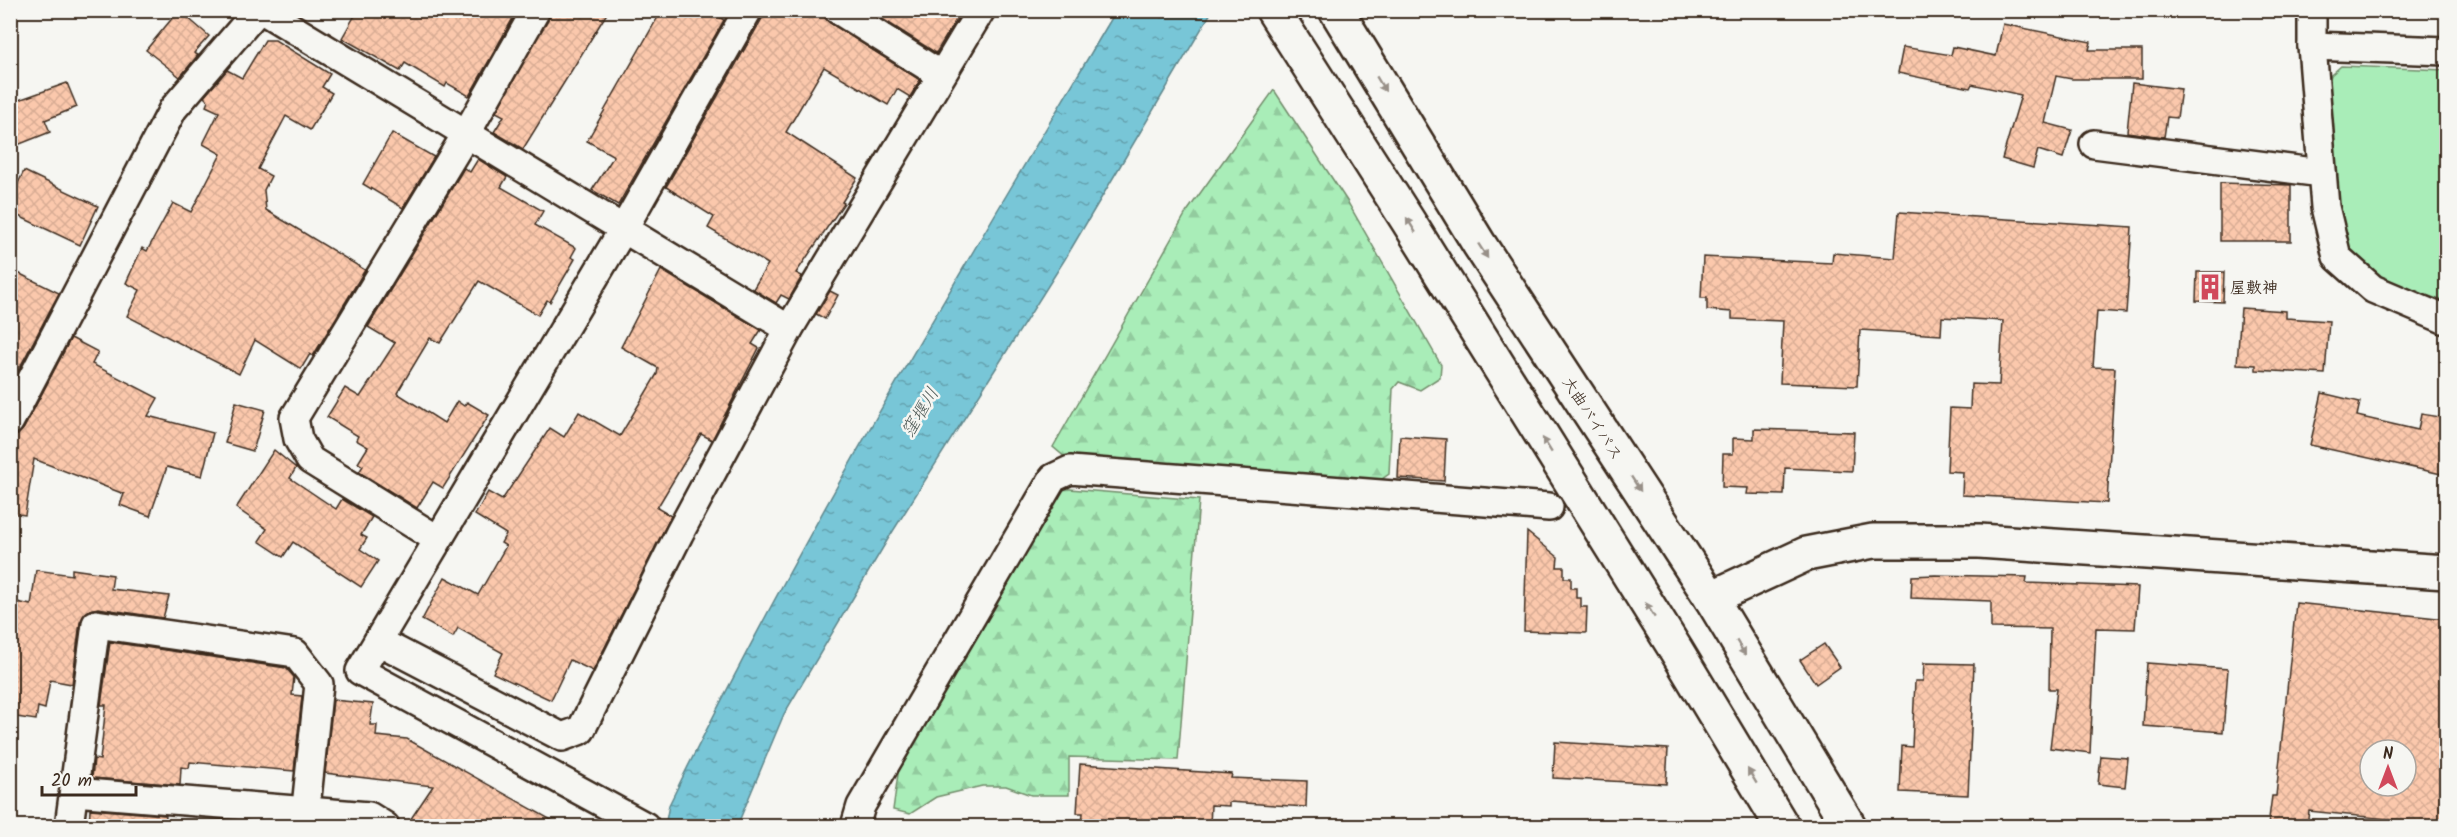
<svg xmlns="http://www.w3.org/2000/svg" width="2457" height="837" font-family="Kalam,'Klee One',sans-serif">
<style>
.grass{fill:#a9edb8;stroke:#728c6b;stroke-width:1.5}
.forest{fill:url(#forest-firs);stroke:#728c6b;stroke-width:1.5}
.water{fill:url(#water-ripples);stroke:#60888d;stroke-width:1.5}
.building{fill:url(#building-cross-hatch);stroke:#3b2a1e;stroke-width:1.5;fill-rule:evenodd}
.lines{fill:none;stroke-linecap:round;stroke-linejoin:round}
.street-casing{stroke:#3b2a1e;stroke-width:32}
.secondary-casing{stroke:#3b2a1e;stroke-width:38}
.highway-casing{stroke:#3b2a1e;stroke-width:38}
.street{stroke:#f6f6f2;stroke-width:27}
.secondary{stroke:#f6f6f2;stroke-width:33}
.highway{stroke:#f6f6f2;stroke-width:33}
.oneway{fill:#989088}
.labels{text-anchor:middle;stroke-width:5;stroke-linejoin:round;paint-order:stroke}
.poi-label{font-size:16px;font-weight:bold;fill:#3b2a1e;stroke:#f6f6f2;text-anchor:start}
.street-label{font-size:16px;fill:#3b2a1e;stroke:#f6f6f2}
.water-label{font-size:18px;font-style:italic;fill:#4d5956;stroke:#f6f6f2}
</style>
<defs>
<pattern id="forest-firs" width="22" height="20" patternUnits="userSpaceOnUse" patternTransform="scale(1.5)"><rect width="22" height="20" fill="#a9edb8"/><path d="M5 1l3.5 6h-7zM16 11l3.5 6h-7z" fill="#92cb9e"/></pattern>
<pattern id="water-ripples" width="26" height="14" patternUnits="userSpaceOnUse" patternTransform="scale(1.5)"><rect width="26" height="14" fill="#78c6d7"/><path d="M2 4q2-2 4 0t4 0M15 11q2-2 4 0t4 0" fill="none" stroke="#64a1ae"/></pattern>
<pattern id="building-cross-hatch" width="8" height="8" patternUnits="userSpaceOnUse" patternTransform="scale(1.5)"><rect width="8" height="8" fill="#fbc8ac"/><path d="M0 0l8 8M0 8l8-8" fill="none" stroke="#d8ac94"/></pattern>
</defs>
<rect width="100%" height="100%" fill="#f6f6f2"/>
<filter id="ink" filterUnits="userSpaceOnUse"><feTurbulence type="fractalNoise" baseFrequency=".0167" numOctaves="2"/><feDisplacementMap in="SourceGraphic" scale="12" xChannelSelector="R" yChannelSelector="G"/><feConvolveMatrix kernelMatrix="1 2 1 2 8 2 1 2 1" color-interpolation-filters="sRGB"/></filter>
<g filter="url(#ink)">
<path class="grass" d="M 2341,66 L 2446,70 L 2446,302 C 2410,289 2363,278 2342,243 L 2327,88 L 2331,75 Z"/>
<g class="forest">
<polygon points="1274,90 1347,201 1441,365 1440,377 1420,390 1399,382 1393,389 1389,474 1376,483 1066,458 1053,447 1186,213"/>
<polygon points="1058,488 1199,500 1178,760 1069,757 1069,795 1031,795 1006,786 982,786 936,797 910,814 893,810 899,767"/>
</g>
<path class="water" d="M 1116,11 L 1212,11 L 1065,259 L 888,539 L 784,714 L 737,826 L 665,826 L 669,805 C 802,532 961,272 1116,11 Z"/>
<g class="building">
<polygon points="179,10 209,36 194,53 198,55 180,77 146,50"/>
<polygon points="358,10 499,10 513,18 469,96 447,83 445,87 405,63 400,71 342,38"/>
<polygon points="552,10 609,10 523,149 494,132 504,116 496,112"/>
<polygon points="662,10 708,10 724,20 618,205 592,190 614,156 587,141"/>
<polygon points="767,10 822,10 830,23 920,80 910,97 897,89 888,105 824,67 786,132 857,178 842,202 844,203 796,273 802,276 789,299 781,295 776,303 753,289 768,264 708,228 714,217 666,187"/>
<polygon points="874,10 962,10 936,53 873,13"/>
<polygon points="2003,24 2091,42 2089,50 2142,50 2142,79 2072,79 2056,76 2045,123 2072,130 2063,158 2038,150 2033,168 2002,159 2021,95 1972,84 1970,88 1898,73 1903,47 1951,55 1953,47 1996,56"/>
<polygon points="265,40 275,40 330,74 322,87 332,93 310,130 286,116 258,169 271,176 264,190 266,210 365,270 313,356 310,354 301,369 255,340 239,374 127,316 140,290 126,283 142,248 147,251 173,203 191,212 221,154 203,144 219,112 206,106 208,101 204,97 227,70 242,78"/>
<polygon points="67,83 77,107 45,120 50,132 10,148 10,103"/>
<polygon points="2132,83 2181,89 2177,118 2167,117 2164,137 2127,132"/>
<polygon points="392,133 434,157 403,208 363,184"/>
<polygon points="478,159 507,177 501,187 543,211 535,225 576,248 571,257 575,259 550,302 547,300 538,315 479,281 440,343 430,338 397,393 444,423 457,401 464,406 467,402 489,415 443,488 433,482 417,508 359,472 363,466 358,463 368,447 356,440 358,436 327,417 345,388 360,397 395,343 368,327 464,168 470,172"/>
<polygon points="24,171 98,206 80,245 10,212 10,200"/>
<polygon points="2220,183 2291,185 2291,241 2220,241"/>
<polygon points="1899,212 2132,227 2126,313 2097,311 2093,367 2115,368 2107,503 1962,495 1963,472 1947,471 1950,408 1970,409 1971,384 1999,385 2003,321 1942,317 1941,335 1860,330 1857,386 1780,383 1783,321 1732,319 1732,312 1707,310 1707,298 1701,298 1703,257 1832,263 1833,253 1895,258"/>
<polygon points="10,269 59,293 10,386"/>
<polygon points="661,270 761,330 752,344 759,348 712,440 701,434 657,508 671,516 593,671 570,660 551,700 493,673 503,653 458,628 453,637 422,620 445,577 478,595 506,546 501,543 506,534 475,515 488,492 502,500 550,428 564,437 579,412 620,436 657,374 658,368 621,347"/>
<polygon points="2197,272 2224,272 2223,302 2196,301"/>
<polygon points="830,291 838,295 825,319 816,314"/>
<polygon points="2241,308 2286,311 2286,318 2329,321 2325,374 2256,370 2256,365 2237,364"/>
<polygon points="71,338 98,352 92,364 158,398 148,416 213,433 202,476 167,467 150,516 120,505 124,494 34,459 25,515 10,513 10,437 18,435 24,428"/>
<polygon points="2322,393 2360,402 2357,416 2418,430 2421,414 2446,418 2446,475 2310,445"/>
<polygon points="236,402 265,410 253,451 225,443"/>
<polygon points="1754,429 1854,432 1852,471 1785,468 1784,495 1747,494 1748,488 1722,487 1723,454 1733,454 1733,438 1754,439"/>
<polygon points="1400,436 1446,439 1444,481 1398,478"/>
<polygon points="274,450 296,468 290,478 336,509 342,499 372,517 361,535 367,538 360,549 378,561 361,587 293,542 283,557 259,541 267,529 236,508"/>
<polygon points="1527,532 1558,557 1557,567 1564,567 1564,578 1571,578 1571,588 1576,588 1576,598 1581,598 1581,607 1587,607 1586,633 1524,631"/>
<polygon points="72,569 113,575 111,589 169,596 163,618 98,608 90,610 80,622 72,684 50,680 45,709 38,707 36,720 10,716 10,639 17,602 31,605 36,570 72,575"/>
<polygon points="1935,575 2027,577 2026,583 2138,587 2135,629 2096,628 2090,753 2050,748 2057,689 2049,689 2050,629 1991,628 1991,601 1911,598 1912,576"/>
<path d="M 2296,603 L 2446,619 L 2446,825 L 2309,811 L 2307,826 L 2268,826 L 2272,796 L 2276,796 ZM 2370,750 L 2406,750 L 2406,786 L 2370,786 Z"/>
<polygon points="110,642 286,668 294,677 292,695 302,696 294,771 190,762 189,768 181,767 180,785 92,778 94,759 100,760 106,705 101,705"/>
<polygon points="1824,644 1840,667 1816,684 1800,660"/>
<polygon points="1924,663 1974,664 1968,795 1900,792 1902,746 1912,747 1915,681 1923,681"/>
<polygon points="2147,663 2228,669 2223,732 2143,726"/>
<polygon points="333,700 373,704 370,725 377,725 376,736 407,739 562,826 406,826 433,786 325,773"/>
<polygon points="1555,742 1668,749 1666,784 1553,778"/>
<polygon points="2101,756 2128,758 2125,787 2098,784"/>
<polygon points="1080,764 1232,774 1231,778 1307,781 1306,807 1229,802 1229,806 1211,805 1210,826 1082,826 1083,813 1077,813"/>
<polygon points="90,809 166,815 165,826 89,826"/>
</g>
<g class="lines">
<g class="street-casing">
<g id="street">
<polyline points="262,10 789,329"/>
<polyline points="838,10 941,75"/>
<polyline points="2312,10 2312,46 2325,207 2337,257 2373,289 2446,320"/>
<polyline points="2312,46 2446,51"/>
<polyline points="2094,144 2322,173"/>
<polyline points="10,421 173,109 258,10"/>
<polyline points="437,539 310,460 298,439 294,418 465,136 536,10"/>
<polyline points="378,641 562,737 581,730 679,534 789,329 981,10"/>
<polyline points="74,792 369,816 385,826"/>
<polyline points="69,826 96,624 295,653 319,684 304,826"/>
<polyline points="645,826 360,671 624,228 748,10"/>
<polyline points="855,826 861,806 1053,478 1070,470 1549,507"/>
</g>
</g>
<g class="secondary-casing">
<polyline id="secondary" points="1711,598 1806,554 1873,541 1979,541 2446,572"/>
</g>
<g class="highway-casing">
<g id="highway">
<polyline points="1273,10 1408,221 1676,650 1782,826"/>
<polyline points="1336,10 1479,244 1711,598 1849,826"/>
</g>
</g>
<use href="#street" class="street"/>
<use href="#secondary" class="secondary"/>
<use href="#highway" class="highway"/>
</g>
<defs><path id="oneway-solid" d="M-6-.8H1V-3.2L6.5 0L1 3.2V.8H-6Z" transform="scale(1.5)"/></defs>
<g class="oneway">
<use href="#oneway-solid" transform="translate(1381 84) rotate(59)"/>
<use href="#oneway-solid" transform="translate(1411 225) rotate(-122)"/>
<use href="#oneway-solid" transform="translate(1483 251) rotate(57)"/>
<use href="#oneway-solid" transform="translate(1547 445) rotate(-122)"/>
<use href="#oneway-solid" transform="translate(1636 484) rotate(57)"/>
<use href="#oneway-solid" transform="translate(1650 610) rotate(-122)"/>
<use href="#oneway-solid" transform="translate(1741 648) rotate(59)"/>
<use href="#oneway-solid" transform="translate(1752 776) rotate(-121)"/>
</g>
</g>
<defs>
<g id="building-bare" transform="scale(2.07)"><path d="M-4-6H4V6H1V3H-1V6H-4ZM-2.5-4.3h1.7v1.8h-1.7ZM.8-4.3h1.7v1.8H.8ZM-2.5-1h1.7V.8h-1.7ZM.8-1h1.7V.8H.8Z" fill="#d1495b" stroke="#f6f6f2" stroke-width="2.5" paint-order="stroke"/></g>
</defs>
<g fill-rule="evenodd">
<use href="#building-bare" x="2210" y="287"/>
</g>
<g class="labels">
<g class="poi-label">
<text x="2230" y="293">屋敷神</text>
</g>
<g class="street-label">
<text transform="translate(1593 418) rotate(57)" y="6">大曲バイパス</text>
</g>
<g class="water-label">
<text transform="translate(920 412) rotate(-59)" y="6">窪堰川</text>
</g>
</g>
<rect width="2457" height="837" fill="none" stroke="#f6f6f2" stroke-width="36"/>
<rect x="18" y="18" width="2421" height="801" fill="none" stroke="#3b2a1e" stroke-width="2" filter="url(#ink)"/>
<g transform="translate(2388 768)"><circle r="28" fill="#f6f6f2" stroke="#aba49d" stroke-width="1.5"/>
<path d="M0-4.5L10 22L0 15L-10 22Z" fill="#d1495b"/>
<text y="-9" font-size="16" font-weight="bold" text-anchor="middle" fill="#3b2a1e">N</text>
</g>
<path d="M42 786v9h94v-9" fill="none" stroke="#3b2a1e" stroke-width="3"/>
<text x="51" y="786" font-size="18" fill="#3b2a1e" stroke="#f6f6f2" stroke-width="4.5" paint-order="stroke">20 m</text>
</svg>
